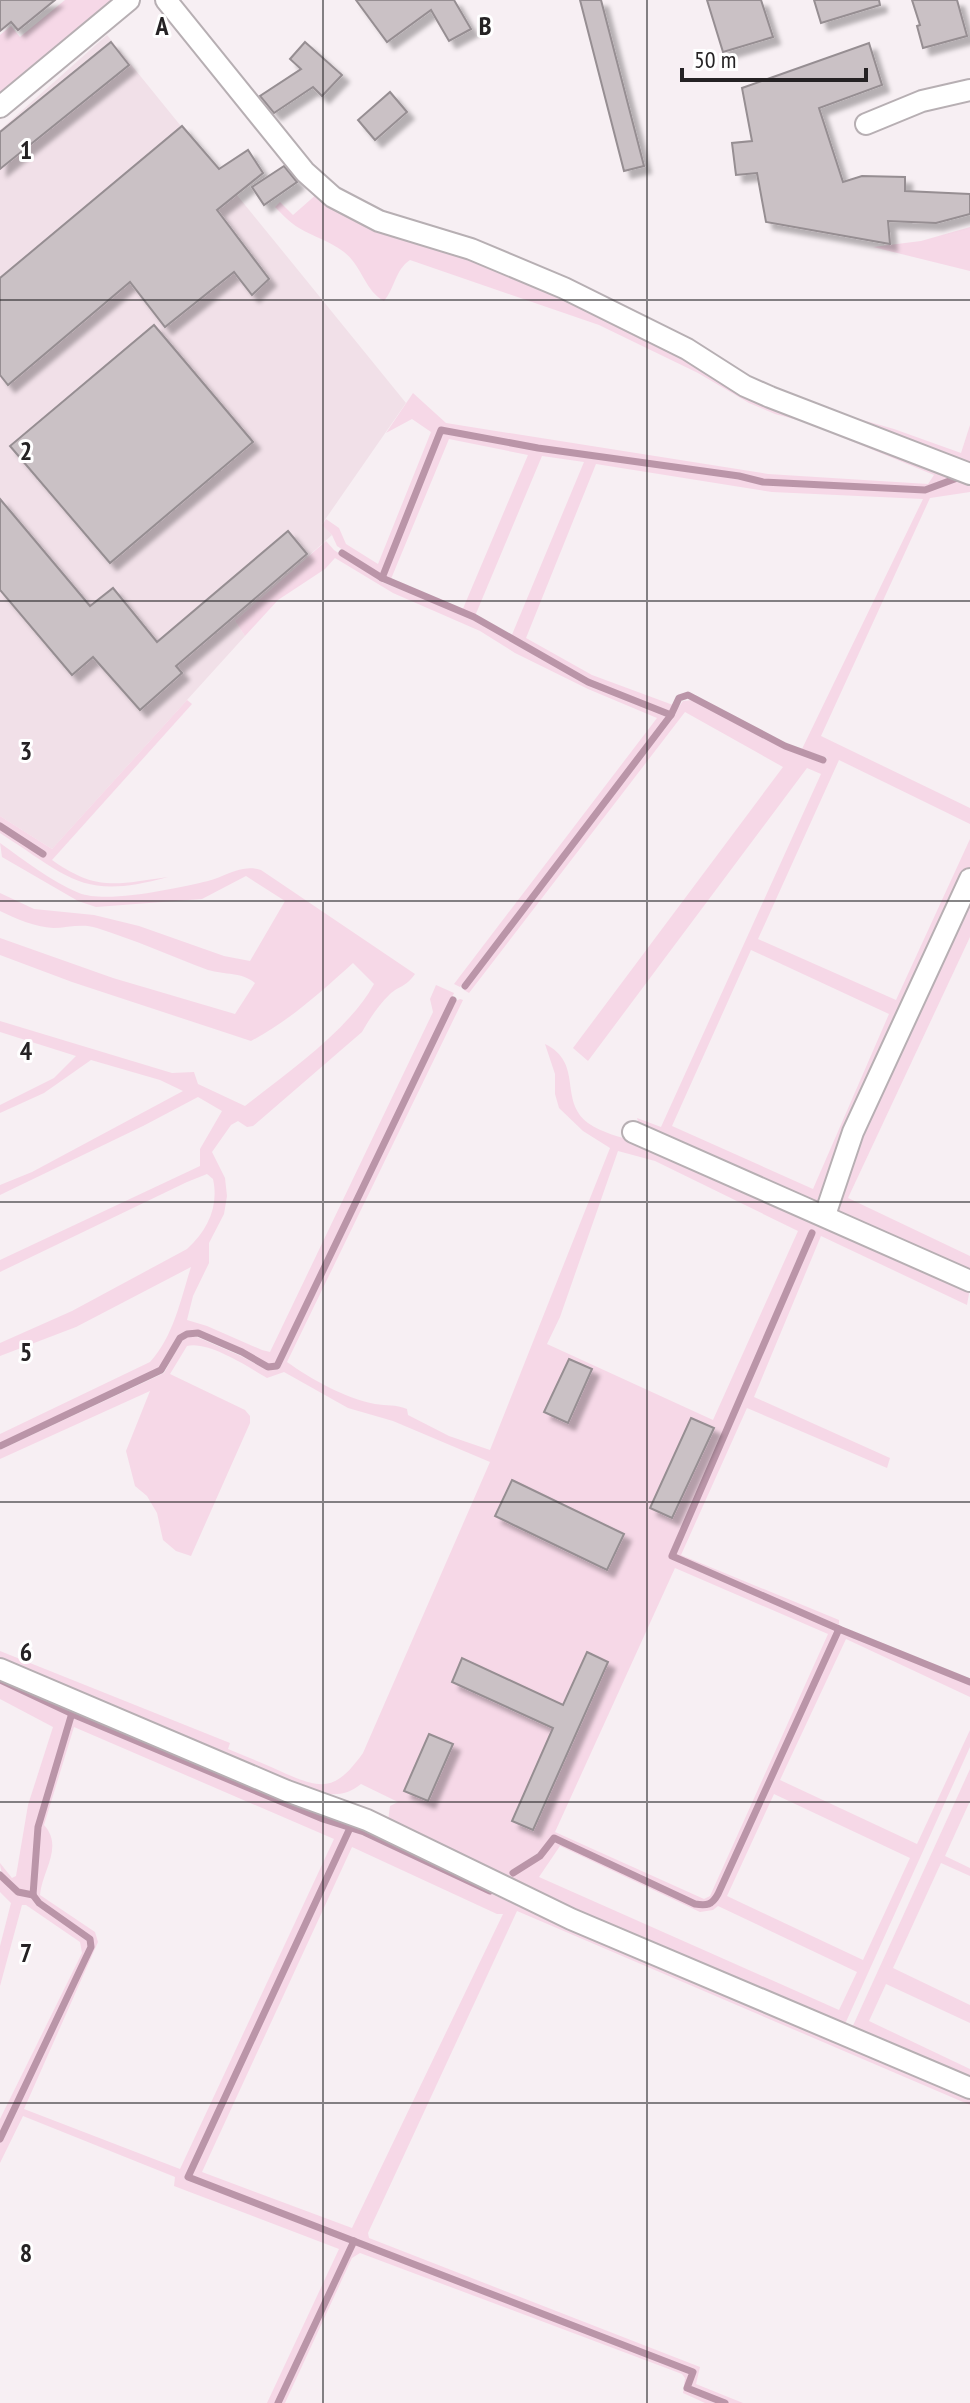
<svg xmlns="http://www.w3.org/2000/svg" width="970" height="2403" font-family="'PT Sans Narrow',sans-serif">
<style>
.built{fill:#f1e0e8}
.green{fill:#f6d8e7;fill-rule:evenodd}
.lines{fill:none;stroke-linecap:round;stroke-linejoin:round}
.stream{stroke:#ba95a8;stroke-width:7}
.building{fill:#cac1c5;stroke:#968e92;stroke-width:2;filter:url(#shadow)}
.minor-casing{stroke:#b7afb3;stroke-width:24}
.minor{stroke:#fff;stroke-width:20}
.grid{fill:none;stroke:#252224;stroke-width:2;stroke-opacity:0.55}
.grid-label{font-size:26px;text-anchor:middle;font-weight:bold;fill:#252224;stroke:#fff;stroke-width:6;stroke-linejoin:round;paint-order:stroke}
</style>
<defs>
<filter id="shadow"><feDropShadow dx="7" dy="7" stdDeviation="2" flood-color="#0004"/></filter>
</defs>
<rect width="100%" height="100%" fill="#f7eff3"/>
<polygon class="built" points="107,35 406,403 322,524 332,535 235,621 245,636 52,849 0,816 0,130"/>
<g class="green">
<polygon points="65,0 120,0 0,100 0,35 11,26 20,37"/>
<path d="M 318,193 L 386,228 L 531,281 L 685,356 L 724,385 L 760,403 L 801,414 L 957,476 L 925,488 L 765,480 L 739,474 L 538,445 L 440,428 L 381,575 L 337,546 L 332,535 L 322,525 L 326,519 L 339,528 L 346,544 L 378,564 L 431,432 L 412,419 L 386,433 L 413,393 L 446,423 L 768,474 L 928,484 L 934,475 L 805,422 L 775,414 L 749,403 L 698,373 L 599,325 L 410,260 C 395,270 395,288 384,301 C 365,291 362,266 344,252 C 330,241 314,237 299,228 C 290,223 282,214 275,207 L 280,202 L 293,215 Z"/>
<polygon points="970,227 970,271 873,247 921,241"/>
<polygon points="772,394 894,429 961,453 970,425 970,470"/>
<path d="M 443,432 L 538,450 L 787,486 L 927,492 L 965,477 L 970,479 L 970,492 L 930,498 L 821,736 L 970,808 L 970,824 L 839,760 L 758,939 L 896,1000 L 970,839 L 970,867 L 848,1133 L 824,1198 L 818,1203 L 640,1128 L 637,1118 L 661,1127 L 821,774 L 807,768 L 588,1061 L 573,1048 L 783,767 L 685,712 L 469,993 L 464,990 L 683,701 L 692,700 L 790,751 L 825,763 L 827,758 L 802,749 L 923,499 L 772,492 L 596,464 L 526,638 L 592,675 L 673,705 L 670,712 L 589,680 L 511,637 L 584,462 L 542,456 L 475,616 L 462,611 L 528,455 L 449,439 L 391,579 L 385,576 ZM 751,950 L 889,1014 L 813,1189 L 672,1126 Z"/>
<polygon points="326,541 334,550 382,582 472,619 587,683 668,715 460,987 454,984 657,718 588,689 515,653 480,631 393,593 335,558 325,569 278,600 245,636 235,621"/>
<path d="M 187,700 L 192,704 L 52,860 C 97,892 117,884 168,877 C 82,901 69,877 0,833 L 0,828 L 42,855 L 44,852 L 0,823 L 0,816 L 52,849 Z"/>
<path d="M 0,843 C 25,861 51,881 79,893 C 107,904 178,888 208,881 C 228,876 240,864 261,870 L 415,974 C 405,988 400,985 390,994 C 378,1006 370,1018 362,1032 L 253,1126 L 247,1127 L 238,1121 L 231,1125 L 212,1152 L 225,1178 L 227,1196 L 224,1214 L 209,1243 L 209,1263 L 193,1296 L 187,1320 L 207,1326 L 262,1350 L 270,1352 L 433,1012 L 430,999 L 436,985 L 454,993 L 276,1364 L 268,1365 L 244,1350 L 198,1332 L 186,1332 L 178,1336 L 160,1369 L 0,1444 L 0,1434 L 150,1362 C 174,1336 181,1298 191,1267 L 76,1327 L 0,1356 L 0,1343 L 72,1311 L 187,1249 C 208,1230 219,1206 213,1179 L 207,1174 L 187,1182 L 0,1272 L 0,1260 L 200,1166 L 200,1149 L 222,1111 L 198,1097 L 143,1126 L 0,1195 L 0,1185 L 32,1172 L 183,1091 L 160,1080 L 91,1060 L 44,1093 L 0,1113 L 0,1105 L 54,1078 L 76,1056 L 0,1032 L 0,1021 L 172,1073 L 194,1072 L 198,1084 L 245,1106 C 287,1073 349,1030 374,984 L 353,963 C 321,992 289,1021 251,1041 L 72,982 L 0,955 L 0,938 L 113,978 L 235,1014 L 255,983 C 242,972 225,975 208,970 C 171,956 135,940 97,928 C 81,923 68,928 53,928 C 35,927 17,919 0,911 L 0,893 L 34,909 L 94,915 L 139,926 L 224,956 L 250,961 L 285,901 L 246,876 L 202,899 L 96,907 L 78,901 L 2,857 Z"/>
<polygon points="970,893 970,937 848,1198 970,1256 970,1272 844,1216 839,1211 837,1198 861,1134"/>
<path d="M 460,999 L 463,1000 L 287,1362 C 312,1380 345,1398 375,1404 C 387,1406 395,1404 407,1409 L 408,1415 L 449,1436 L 490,1450 L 610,1148 L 583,1131 L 559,1108 L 555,1094 L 555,1074 L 545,1044 C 584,1063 558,1100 588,1123 C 602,1133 621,1137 636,1142 L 970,1288 L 967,1305 L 821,1236 L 754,1397 L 890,1458 L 887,1468 L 747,1408 L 681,1555 L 839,1620 L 839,1625 L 674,1556 L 814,1232 L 809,1231 L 670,1557 L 836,1629 L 714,1898 L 707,1903 L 694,1901 L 553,1835 L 538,1853 L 510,1871 L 515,1875 L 542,1857 L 555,1841 L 694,1906 L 711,1907 L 719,1896 L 840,1631 L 970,1685 L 970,1697 L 846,1639 L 780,1780 L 917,1844 L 970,1730 L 970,1747 L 845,2024 L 616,1931 L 388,1821 L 390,1806 L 398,1802 L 361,1784 C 342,1800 322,1794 300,1787 L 0,1660 L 0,1651 L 230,1743 L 228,1749 C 245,1756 263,1763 280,1771 C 322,1790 335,1792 363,1753 L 490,1462 L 393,1421 L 348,1408 L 284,1372 L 267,1378 C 248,1367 209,1341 187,1346 L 170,1374 L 245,1410 L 250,1416 L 250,1423 L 191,1556 L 176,1551 L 163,1540 L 157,1513 L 147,1496 L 135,1486 L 126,1451 L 150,1391 L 0,1459 L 0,1450 L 164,1373 L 182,1340 L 188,1337 L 197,1337 L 241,1356 L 267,1370 L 279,1369 L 456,1001 ZM 618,1151 L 655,1161 L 798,1231 L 713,1420 L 547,1344 L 560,1317 ZM 675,1568 L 828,1634 L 710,1896 L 704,1899 L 555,1832 ZM 774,1794 L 910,1858 L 863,1960 L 727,1896 ZM 560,1846 L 700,1912 L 713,1910 L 718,1906 L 857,1972 L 839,2010 L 539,1877 Z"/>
<path d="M 0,1682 L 70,1714 L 37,1826 L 31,1893 C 15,1893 0,1878 0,1863 L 12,1878 L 16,1876 L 28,1805 L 53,1727 L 0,1699 Z"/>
<path d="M 73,1715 L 322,1821 L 347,1828 L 186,2178 L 351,2242 L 276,2403 L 267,2403 L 339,2249 L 174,2186 L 175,2177 L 23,2116 L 0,2163 L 0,2143 L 92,1948 L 92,1938 L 40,1902 L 35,1894 L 40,1827 ZM 74,1727 L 334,1839 L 180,2169 L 24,2109 L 98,1942 L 95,1932 L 40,1895 C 42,1871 64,1847 44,1825 Z"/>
<polygon points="970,1769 970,1801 945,1856 970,1868 970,1876 941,1863 893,1968 970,2005 970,2023 886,1984 869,2021 970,2069 970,2082 851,2030"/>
<path d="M 351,1830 L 578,1933 L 970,2100 L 970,2105 L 517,1911 L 368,2233 L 369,2238 L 700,2367 L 696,2384 L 743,2403 L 730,2403 L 690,2387 L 694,2371 L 190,2177 ZM 352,1847 L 497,1914 L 503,1914 L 352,2228 L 202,2172 Z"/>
<polygon points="0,1878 17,1894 31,1897 37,1905 88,1940 89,1947 0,2134 0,2119 82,1953 80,1942 26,1905 22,1905 0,1986 0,1946 11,1903 0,1892"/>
<polygon points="356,2244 690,2373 685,2389 720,2403 705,2403 683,2393 685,2378 682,2374 360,2253 352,2258 285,2403 281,2403"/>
</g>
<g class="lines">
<g class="stream">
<polyline points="342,553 382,578 474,617 588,682 671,715 465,986"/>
<polyline points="382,578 441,430 538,448 739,476 763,482 925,490 960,477"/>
<polyline points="671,715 679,698 688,695 785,746 823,760"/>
<polyline points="0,826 43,854"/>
<polyline points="812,1233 672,1556 839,1629"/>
<polyline points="0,1446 161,1370 180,1338 187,1334 198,1333 242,1352 268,1367 277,1366 453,1000"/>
<polyline points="0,1680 77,1716 323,1819 364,1832 490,1891"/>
<polyline points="350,1828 188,2177 693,2372 687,2388 725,2403"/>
<path d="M 513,1873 L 540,1856 L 554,1838 L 695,1904 C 707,1906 712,1905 718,1894 L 839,1629 L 970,1682"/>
<polyline points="0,1875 18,1892 33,1895"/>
<polyline points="0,2139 91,1947 90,1939 39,1903 33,1895 38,1827 72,1713"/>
<polyline points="278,2403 354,2241"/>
</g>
</g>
<g class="building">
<polygon points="0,0 55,0 18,30 11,22 0,31"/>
<polygon points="356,0 454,0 471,29 449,41 431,10 387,42"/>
<polygon points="580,0 601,0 644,166 624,171"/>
<polygon points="707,0 761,0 773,37 723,52"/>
<polygon points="814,0 879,0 880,5 821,23"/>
<polygon points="912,0 957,0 967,36 923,48 917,26 920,25"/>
<polygon points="111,42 129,65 0,169 0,132"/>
<polygon points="305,42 342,75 322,96 313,87 274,113 260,96 301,69 290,59"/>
<polygon points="869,43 882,85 819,108 843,182 862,176 905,177 905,191 970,194 970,214 936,223 888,221 890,244 766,222 757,173 736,175 732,143 752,141 742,88"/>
<polygon points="390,92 407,112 375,140 358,120"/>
<polygon points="182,126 219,169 248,150 263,173 217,210 269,279 252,295 234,272 165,327 130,282 8,385 0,375 0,278"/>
<polygon points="284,166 297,182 264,205 252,187"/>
<polygon points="154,325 253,442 110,563 10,446"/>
<polygon points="0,499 90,606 113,588 157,642 288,531 307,554 176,666 182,673 140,710 93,657 72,675 0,590"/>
<polygon points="569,1359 592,1369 568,1423 544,1412"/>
<polygon points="691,1418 714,1428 672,1518 650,1508"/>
<polygon points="512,1480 624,1534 607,1570 495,1516"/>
<polygon points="587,1652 608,1662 533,1830 512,1821 553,1728 452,1682 462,1658 563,1705"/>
<polygon points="429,1734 453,1744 428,1801 404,1791"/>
</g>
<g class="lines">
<g class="minor-casing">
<g id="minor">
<polyline points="166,0 305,172 333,197 379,221 471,249 564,288 687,349 745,386 770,397 970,474"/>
<polyline points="0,107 129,0"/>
<polyline points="866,124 922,101 970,90"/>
<polyline points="633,1132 970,1281"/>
<polyline points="825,1215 853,1132 970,879"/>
<polyline points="0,1669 287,1791 367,1820 571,1919 970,2088"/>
</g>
</g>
<use href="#minor" class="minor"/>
</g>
<path class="grid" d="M 323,0 L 323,2403M 647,0 L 647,2403M 0,300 L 970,300M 0,601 L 970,601M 0,901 L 970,901M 0,1202 L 970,1202M 0,1502 L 970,1502M 0,1802 L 970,1802M 0,2103 L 970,2103"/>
<g class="grid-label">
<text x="162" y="35">A</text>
<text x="485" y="35">B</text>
<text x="26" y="159">1</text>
<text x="26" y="460">2</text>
<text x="26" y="760">3</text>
<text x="26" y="1060">4</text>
<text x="26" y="1361">5</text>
<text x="26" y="1661">6</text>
<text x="26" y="1962">7</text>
<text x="26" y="2262">8</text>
</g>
<path d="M682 68v12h184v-12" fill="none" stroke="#252224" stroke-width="4"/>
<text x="694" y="68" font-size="24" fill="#252224" stroke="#ffffff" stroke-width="6" paint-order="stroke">50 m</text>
</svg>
